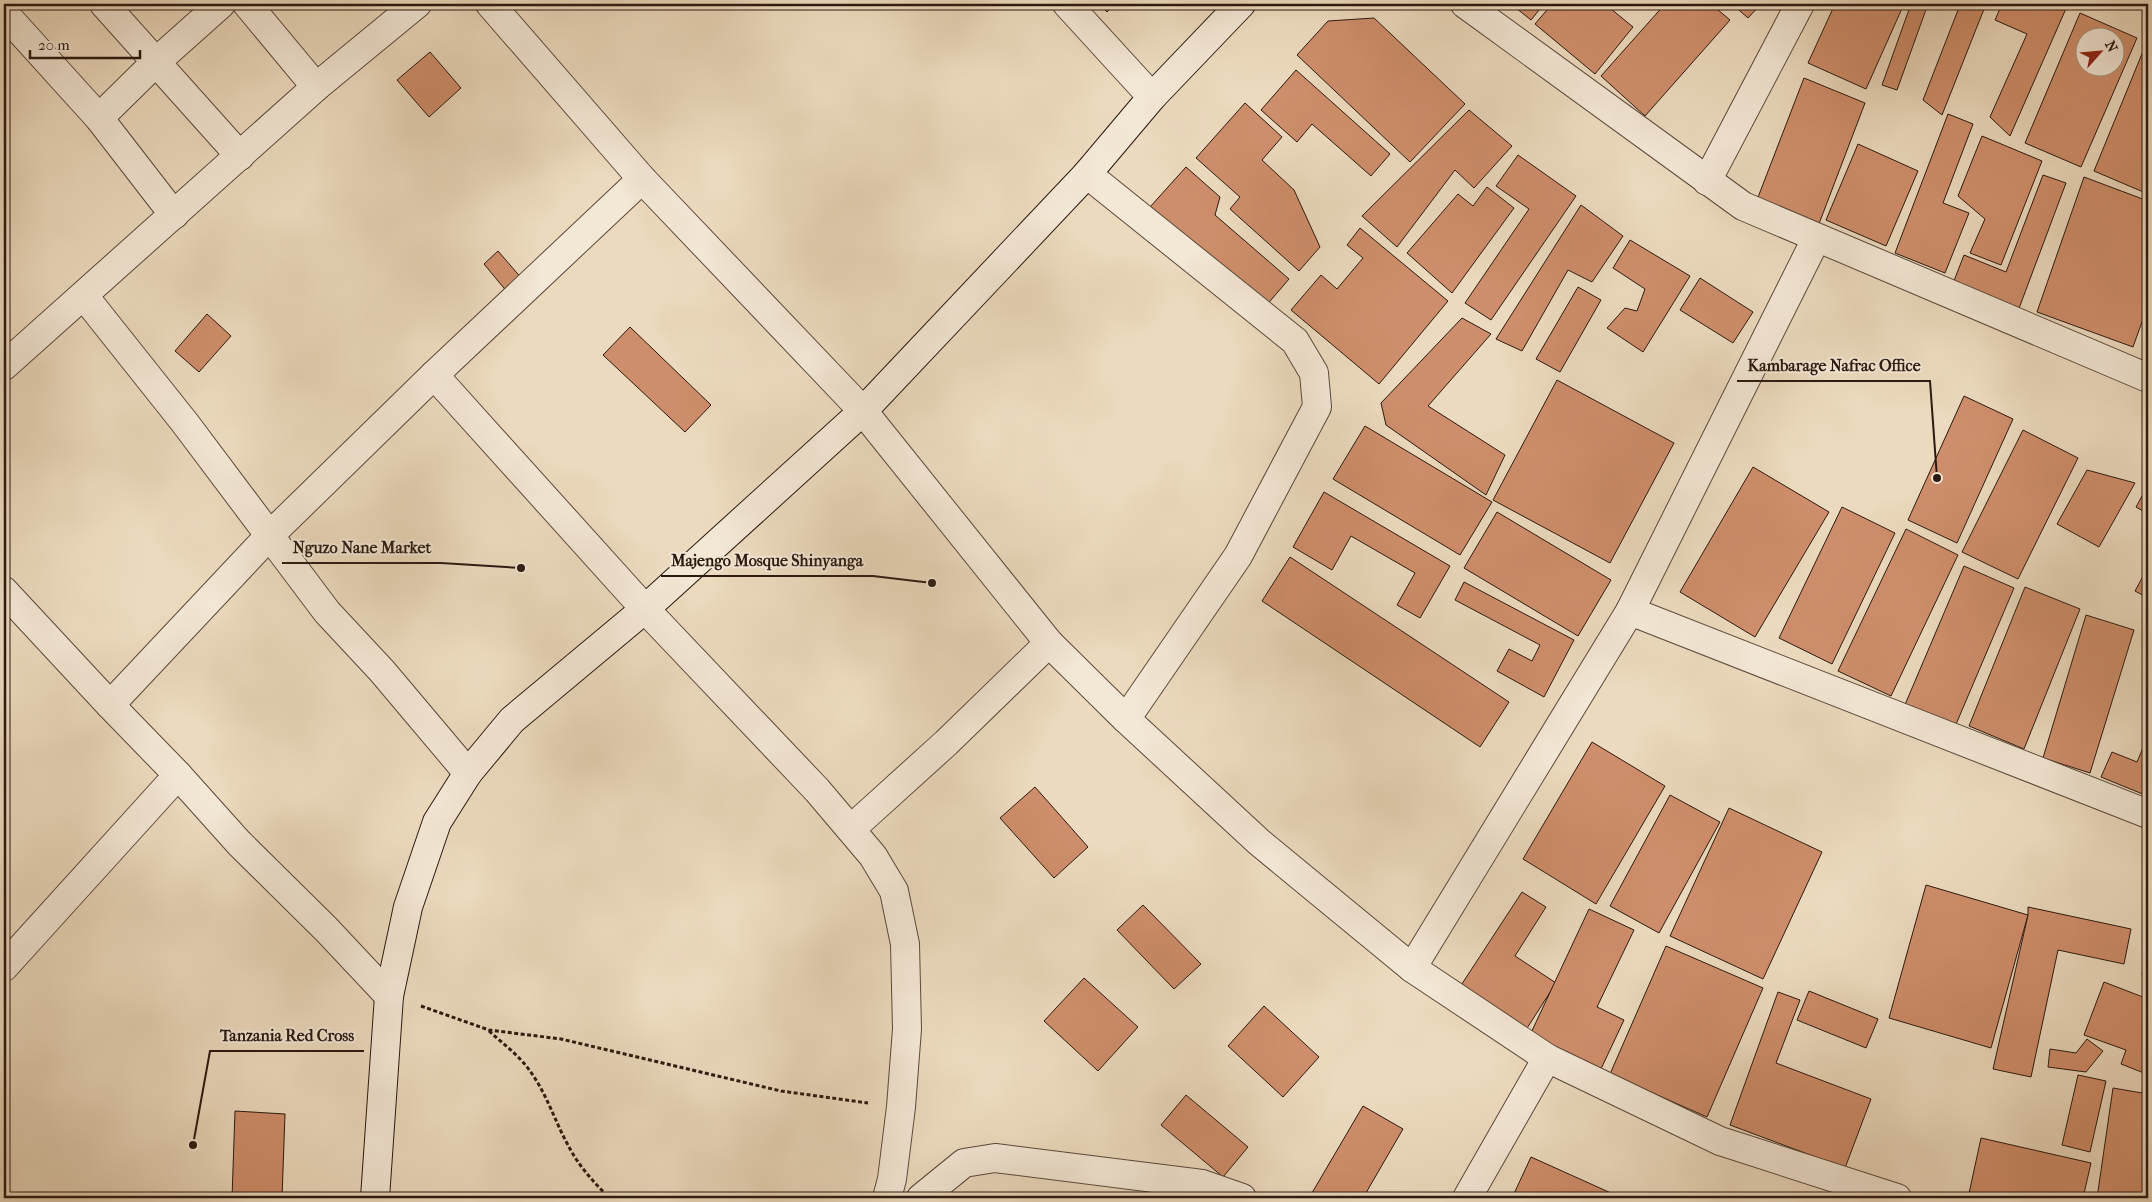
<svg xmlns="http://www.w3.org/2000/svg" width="2152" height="1202" font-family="'IM FELL French Canon',serif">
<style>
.building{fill:#cf8e6b;stroke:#2b1911;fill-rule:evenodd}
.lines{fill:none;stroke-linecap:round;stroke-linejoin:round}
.street-casing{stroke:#5b493c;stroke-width:30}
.secondary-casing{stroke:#2b1911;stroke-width:30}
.path{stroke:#2b1911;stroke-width:3;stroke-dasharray:4 2.5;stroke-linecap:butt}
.street{stroke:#f3e7d5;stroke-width:28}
.secondary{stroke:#f3e7d5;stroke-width:28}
.leader{fill:none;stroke:#2b1911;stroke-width:2}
.callout-dot{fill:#2b1911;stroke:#f3e7d5;stroke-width:2}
.callout-label{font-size:16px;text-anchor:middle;font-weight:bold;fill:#2b1911;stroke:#f3e7d5;stroke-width:4;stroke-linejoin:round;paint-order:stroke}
</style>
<rect width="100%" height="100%" fill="#ecdabe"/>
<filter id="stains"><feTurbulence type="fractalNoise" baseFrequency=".004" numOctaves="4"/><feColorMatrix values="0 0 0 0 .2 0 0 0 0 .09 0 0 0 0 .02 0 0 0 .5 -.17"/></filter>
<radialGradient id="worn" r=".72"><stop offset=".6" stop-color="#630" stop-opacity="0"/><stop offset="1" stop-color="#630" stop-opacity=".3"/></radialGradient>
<g class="building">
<polygon points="1099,4 1115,4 1107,12"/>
<polygon points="1511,4 1544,4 1531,20"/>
<polygon points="1552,4 1605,4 1633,27 1595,74 1535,24"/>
<polygon points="1665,4 1711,4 1730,20 1645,116 1601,76"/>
<polygon points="1732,4 1761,4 1748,18"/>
<polygon points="1835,4 1904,4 1866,89 1808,63"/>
<polygon points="1911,4 1928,4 1897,90 1882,85"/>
<polygon points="1941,4 1986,4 1942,115 1923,100 1958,10"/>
<polygon points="2002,4 2068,4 2010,136 1990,117 2027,34 1995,20"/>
<path d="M 2080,13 L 2137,38 L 2081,167 L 2025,143 ZM 2084,38 L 2114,38 L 2114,68 L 2084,68 Z"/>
<polygon points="1374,18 1465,104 1410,162 1297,55 1328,21"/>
<polygon points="2146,44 2148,45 2148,194 2094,171"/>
<polygon points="430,52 461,88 429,117 397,80"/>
<polygon points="1296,70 1390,154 1371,176 1312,124 1297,142 1261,110"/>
<polygon points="1804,78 1865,103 1817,229 1755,205"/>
<polygon points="1245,103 1282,137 1262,160 1294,190 1320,247 1299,271 1230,209 1240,197 1196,158"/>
<polygon points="1469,110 1512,146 1474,188 1455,170 1397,247 1362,216"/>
<polygon points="1948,114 1973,124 1943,203 1969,213 1945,273 1895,253"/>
<polygon points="1982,136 2042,161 2001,265 1970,253 1985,219 1958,196"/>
<polygon points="1858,144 1918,171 1886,246 1826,220"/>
<polygon points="1518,155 1576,196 1491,320 1465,303 1529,209 1496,186"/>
<polygon points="1186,167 1220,197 1215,215 1289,279 1265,307 1150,207"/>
<polygon points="2043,175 2066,183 2018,311 1952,286 1964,255 2006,272"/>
<polygon points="2084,177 2148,201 2148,305 2133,347 2037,312"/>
<polygon points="1487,187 1514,208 1452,293 1407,253 1458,194 1473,206"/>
<polygon points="1581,205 1623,236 1592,282 1568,270 1522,351 1496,339"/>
<polygon points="1360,228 1448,301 1379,384 1291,310 1321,275 1337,289 1363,258 1347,245"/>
<polygon points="1630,240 1690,276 1643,352 1607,328 1625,308 1637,311 1645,289 1613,268"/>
<polygon points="498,251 523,280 508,293 484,264"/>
<polygon points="1700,278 1753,312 1733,343 1680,310"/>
<polygon points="1578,287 1601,300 1560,372 1536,359"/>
<polygon points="207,314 231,336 199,372 175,351"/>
<polygon points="1462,318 1491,334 1428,406 1505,455 1486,495 1386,425 1381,403"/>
<polygon points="630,327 711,405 685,432 603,355"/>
<polygon points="1557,380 1674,443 1610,563 1493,500"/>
<polygon points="1964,396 2013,419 1957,543 1908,520"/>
<polygon points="1365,426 1492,502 1460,555 1333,479"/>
<polygon points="2023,430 2078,458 2018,579 1962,552"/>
<polygon points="1753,467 1829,512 1755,637 1680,592"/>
<polygon points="2087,470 2135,483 2099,547 2057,524"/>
<polygon points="2148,485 2148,514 2136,507"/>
<polygon points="1324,492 1450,566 1420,618 1397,605 1415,573 1351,536 1332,570 1293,547"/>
<polygon points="1842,507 1895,533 1832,664 1779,638"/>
<polygon points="1497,512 1611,580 1578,636 1464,568"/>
<polygon points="1906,529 1958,555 1891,696 1838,671"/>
<polygon points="1290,557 1509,702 1480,747 1262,601"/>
<polygon points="1964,566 2014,588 1954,729 1904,707"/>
<polygon points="2148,567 2148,598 2135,591"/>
<polygon points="1464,582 1574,640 1544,697 1497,671 1509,649 1532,661 1540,645 1455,600"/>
<polygon points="2025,587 2080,609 2024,749 1969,726"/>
<polygon points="2086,615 2134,630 2090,773 2043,758"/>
<polygon points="2148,736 2148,788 2145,795 2101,777 2112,752 2137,762"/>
<polygon points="1592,742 1665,786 1596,904 1523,859"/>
<polygon points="1035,787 1088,847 1054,878 1000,818"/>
<polygon points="1670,795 1720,822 1659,933 1610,906"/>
<polygon points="1729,808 1822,852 1763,979 1670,936"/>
<polygon points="1926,885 2028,915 1991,1048 1889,1018"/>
<polygon points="1522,892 1546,907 1515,956 1556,983 1522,1036 1456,993"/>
<polygon points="1143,905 1201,964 1174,989 1117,930"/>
<polygon points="2028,907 2131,929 2124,964 2058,950 2031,1077 1993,1069 2028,915"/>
<polygon points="1589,909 1634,930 1597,1007 1624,1020 1593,1086 1530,1035"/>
<polygon points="1666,946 1763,988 1707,1117 1610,1074"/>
<polygon points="2146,946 2148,946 2148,976 2142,975"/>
<polygon points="1084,978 1138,1027 1098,1071 1044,1021"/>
<polygon points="2104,982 2148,999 2148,1060 2144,1073 2121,1064 2126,1050 2084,1035"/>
<polygon points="1809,991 1878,1019 1866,1048 1797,1020"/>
<polygon points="1778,992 1800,1000 1776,1063 1871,1099 1845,1168 1730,1125"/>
<polygon points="1264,1006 1319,1057 1283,1097 1228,1046"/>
<polygon points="2087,1039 2103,1051 2086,1072 2048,1067 2050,1049 2076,1053"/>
<polygon points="2078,1075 2106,1081 2090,1152 2062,1145"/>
<polygon points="2113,1088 2148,1094 2148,1198 2097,1198"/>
<polygon points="1186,1095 1248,1147 1223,1177 1161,1125"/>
<polygon points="1363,1106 1403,1129 1363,1198 1309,1198"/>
<polygon points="235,1111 285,1114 282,1198 165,1198 166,1194 232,1198"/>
<polygon points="1981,1138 2091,1163 2083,1198 1968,1198"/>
<polygon points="1531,1157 1622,1198 1512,1198"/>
</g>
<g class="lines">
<g class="street-casing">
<g id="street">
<polyline points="104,4 240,156"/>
<polyline points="247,4 316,87"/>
<polyline points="490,4 642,179 863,411 1049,643 1126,719 1259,842 1412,968 1547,1058 1720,1141 1897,1198"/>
<polyline points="1067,4 1152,97"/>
<polyline points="1465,4 1743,206 2148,378"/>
<polyline points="4,13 99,118 174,215"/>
<polyline points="99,118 156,62 221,4"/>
<polyline points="1087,174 1295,341 1314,373 1317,407 1238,556 1126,719"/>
<polyline points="1707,181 1800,4"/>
<polyline points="84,296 185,423 327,612 382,671 468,773"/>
<polyline points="4,366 316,87 417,4"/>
<polyline points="434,375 645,609 817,790 873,856 894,891 905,944 907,1029 901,1107 892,1179 887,1198"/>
<polyline points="4,591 110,705 178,775 239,843 326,929 389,996"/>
<polyline points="1630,611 2148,814"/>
<polyline points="110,705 269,536 434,375 642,179"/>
<polyline points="851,829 946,743 1049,643"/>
<polyline points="4,967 178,775"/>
<polyline points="1412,968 1630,611 1816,239"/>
<polyline points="921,1198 964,1163 995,1158 1202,1184 1242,1198"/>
<polyline points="1467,1198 1547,1058"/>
</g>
</g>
<g class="secondary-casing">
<polyline id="secondary" points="375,1198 389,996 408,907 437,822 468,773 512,720 645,609 863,411 1087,174 1152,97 1241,4"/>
</g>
<g class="path">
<polyline points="421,1006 489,1030 561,1039 781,1091 868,1103"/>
<path d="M 489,1031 C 503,1044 519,1055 530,1071 C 547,1094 555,1122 569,1147 C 579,1166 594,1183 610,1198"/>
</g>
<use href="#street" class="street"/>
<use href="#secondary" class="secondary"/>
</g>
<path class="leader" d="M1937 478L1930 381H1737M521 568L441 563H282M932 583L873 576H661M193 1145L210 1051H364"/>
<g class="callout-dot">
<circle cx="1937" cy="478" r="5"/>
<circle cx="521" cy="568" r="5"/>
<circle cx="932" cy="583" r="5"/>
<circle cx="193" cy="1145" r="5"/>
</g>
<g class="callout-label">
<text x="1834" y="371">Kambarage Nafrac Office</text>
<text x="362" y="553">Nguzo Nane Market</text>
<text x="767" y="566">Majengo Mosque Shinyanga</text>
<text x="287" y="1041">Tanzania Red Cross</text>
</g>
<rect width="2152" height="1202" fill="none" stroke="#ecdabe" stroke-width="20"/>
<rect x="5" y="5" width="2142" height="1192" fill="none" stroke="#2b1911" stroke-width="2.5"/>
<rect x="10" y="10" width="2132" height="1182" fill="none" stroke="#2b1911"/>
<g transform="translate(2100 52) rotate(63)"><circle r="24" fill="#f3e7d5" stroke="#a39587"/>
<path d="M0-4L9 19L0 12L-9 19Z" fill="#8f2418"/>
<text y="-8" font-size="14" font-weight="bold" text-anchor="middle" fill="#2b1911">N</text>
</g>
<path d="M30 50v8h110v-8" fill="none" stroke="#2b1911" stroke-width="2.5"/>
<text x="38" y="50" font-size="15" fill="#2b1911" stroke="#f3e7d5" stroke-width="4" paint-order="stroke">20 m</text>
<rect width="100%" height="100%" filter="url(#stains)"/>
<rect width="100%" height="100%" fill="url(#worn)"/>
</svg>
